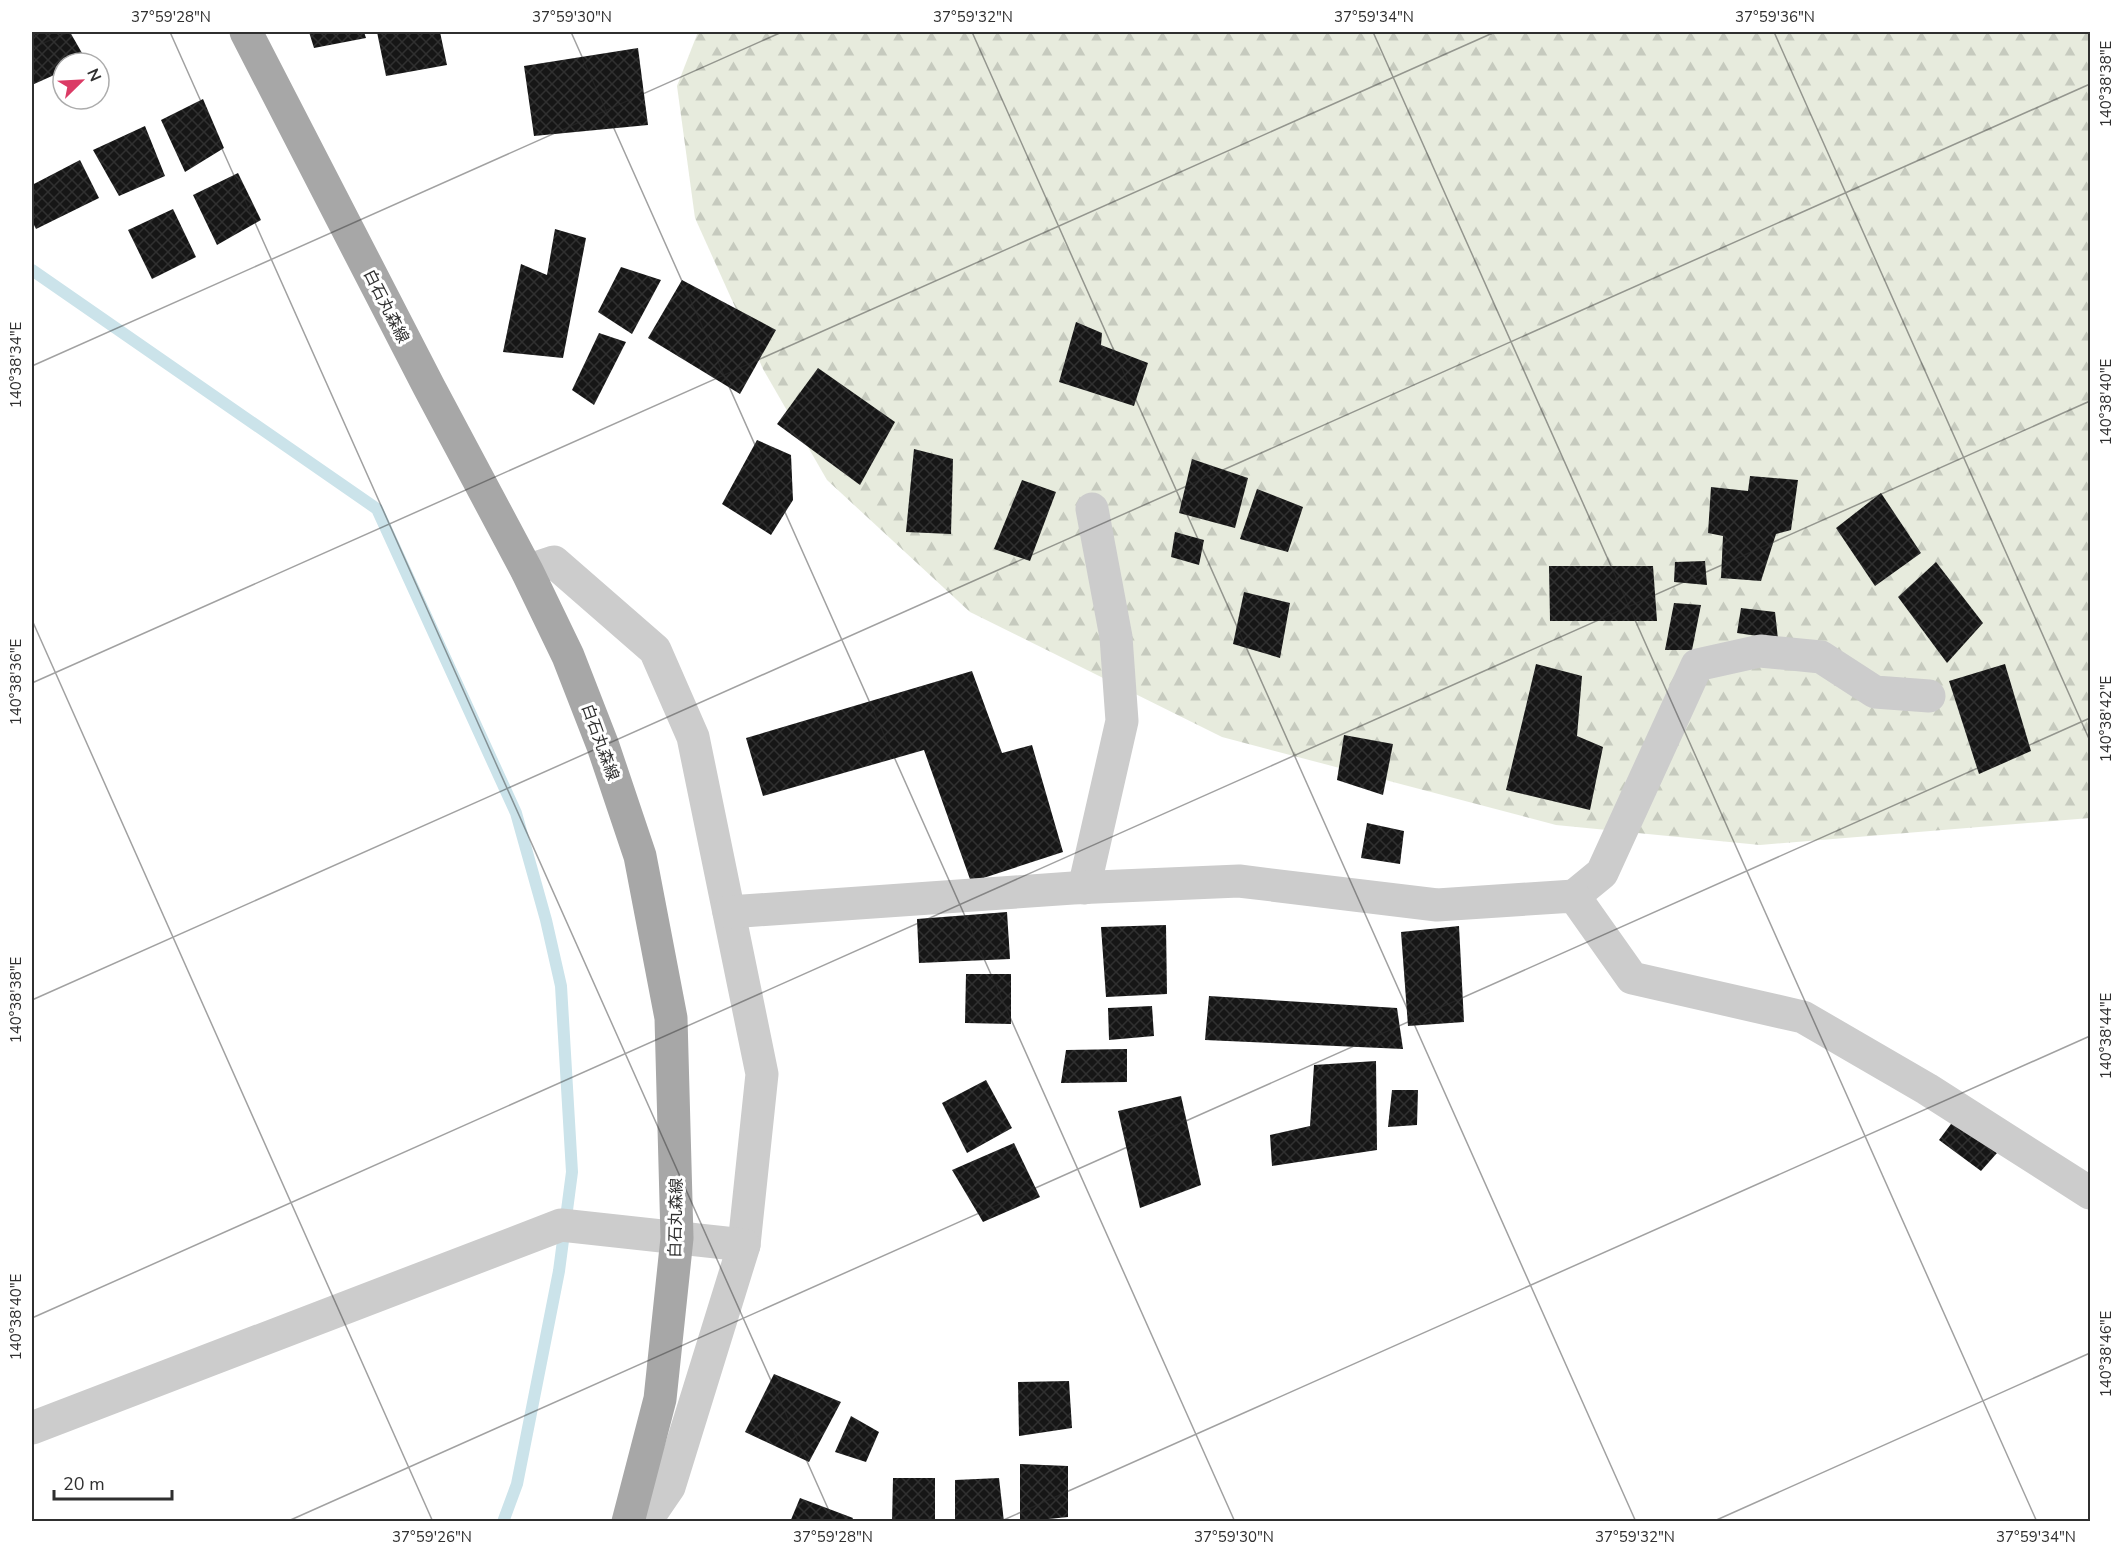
<svg xmlns="http://www.w3.org/2000/svg" width="2122" height="1553" font-family="'Nunito Sans','Noto Sans JP',sans-serif">
<style>
.forest{fill:url(#forest-firs)}
.lines{fill:none;stroke-linecap:round;stroke-linejoin:round}
.stream{stroke:#cbe3ea;stroke-width:12}
.building{fill:url(#building-cross-hatch)}
.minor{stroke:#ccc;stroke-width:33}
.major{stroke:#a7a7a7;stroke-width:33}
.ticks{fill:none;stroke:#2f2f2f;stroke-width:1.5;stroke-opacity:0.45}
.labels{text-anchor:middle;stroke-width:6;stroke-linejoin:round;paint-order:stroke}
.street-label{font-size:16px;fill:#2f2f2f;stroke:#fff}
.neatline{fill:none;stroke:#2f2f2f;stroke-width:2}
.ticks-label{font-size:15px;text-anchor:middle;fill:#2f2f2f}
</style>
<defs>
<pattern id="forest-firs" width="22" height="20" patternUnits="userSpaceOnUse" patternTransform="scale(1.5)"><rect width="22" height="20" fill="#e7ebdd"/><path d="M5 1l3.5 6h-7zM16 11l3.5 6h-7z" fill="#c6cabe"/></pattern>
<pattern id="building-cross-hatch" width="8" height="8" patternUnits="userSpaceOnUse" patternTransform="scale(1.5)"><rect width="8" height="8" fill="#161616"/><path d="M0 0l8 8M0 8l8-8" fill="none" stroke="#303030"/></pattern>
</defs>
<rect width="100%" height="100%" fill="#fff"/>
<polygon class="forest" points="698,32 2090,32 2090,818 1760,845 1556,825 1222,737 970,612 827,480 763,369 695,218 677,86"/>
<g class="lines">
<polyline class="stream" points="32,270 377,509 516,813 546,920 561,986 572,1172 559,1271 517,1484 503,1522"/>
</g>
<g class="building">
<polygon points="32,32 70,32 86,60 80,63 63,63 63,71 32,85"/>
<polygon points="309,32 364,32 366,38 314,48"/>
<polygon points="377,32 440,32 447,65 386,76"/>
<polygon points="638,48 648,125 534,136 524,66"/>
<polygon points="203,99 224,148 185,172 161,120"/>
<polygon points="145,126 165,176 119,196 93,150"/>
<polygon points="80,160 99,198 36,229 32,221 32,185"/>
<polygon points="238,173 261,220 217,245 193,195"/>
<polygon points="173,209 196,257 152,279 128,230"/>
<polygon points="555,229 586,238 563,358 503,352 521,264 547,275"/>
<polygon points="621,267 661,280 632,334 598,312"/>
<polygon points="682,280 776,330 740,394 648,338"/>
<polygon points="1076,322 1102,333 1101,345 1148,363 1134,406 1059,382"/>
<polygon points="599,333 626,342 594,405 572,390"/>
<polygon points="818,368 895,422 860,485 777,424"/>
<polygon points="757,440 791,455 793,500 771,535 722,504"/>
<polygon points="914,449 953,459 951,534 906,532"/>
<polygon points="1192,459 1248,478 1235,528 1179,513"/>
<polygon points="1750,476 1798,480 1791,530 1776,534 1761,581 1721,578 1723,536 1708,533 1711,487 1748,491"/>
<polygon points="1022,480 1056,492 1030,561 994,549"/>
<polygon points="1257,489 1303,507 1288,552 1240,539"/>
<polygon points="1881,493 1921,553 1875,586 1836,528"/>
<polygon points="1175,532 1204,540 1199,565 1171,557"/>
<polygon points="1705,561 1707,585 1674,582 1675,562"/>
<polygon points="1936,562 1983,623 1947,663 1898,597"/>
<polygon points="1549,566 1653,566 1657,621 1550,621"/>
<polygon points="1244,592 1290,603 1280,658 1233,644"/>
<polygon points="1674,603 1701,605 1692,650 1665,650"/>
<polygon points="1741,608 1775,612 1778,639 1737,633"/>
<polygon points="1536,664 1582,676 1577,736 1603,747 1590,810 1506,790"/>
<polygon points="2005,664 2031,751 1979,774 1949,681"/>
<polygon points="972,671 1002,753 1032,745 1063,852 971,882 924,750 763,796 746,738"/>
<polygon points="1344,735 1393,744 1383,795 1337,780"/>
<polygon points="1367,823 1404,831 1400,864 1361,858"/>
<polygon points="1007,912 1010,959 919,963 917,919"/>
<polygon points="1166,925 1167,994 1106,997 1101,927"/>
<polygon points="1459,926 1464,1022 1408,1026 1401,932"/>
<polygon points="966,974 1011,974 1011,1024 965,1023"/>
<polygon points="1209,996 1397,1008 1403,1049 1205,1040"/>
<polygon points="1152,1006 1154,1036 1109,1040 1108,1008"/>
<polygon points="1127,1049 1127,1082 1061,1083 1066,1050"/>
<polygon points="1376,1061 1377,1150 1272,1166 1270,1135 1310,1126 1314,1065"/>
<polygon points="986,1080 1012,1128 967,1153 942,1103"/>
<polygon points="1392,1090 1418,1090 1417,1125 1388,1127"/>
<polygon points="1181,1096 1201,1185 1140,1208 1118,1111"/>
<polygon points="1954,1120 1997,1153 1981,1171 1939,1140"/>
<polygon points="1014,1143 1040,1197 983,1222 952,1170"/>
<polygon points="774,1374 841,1402 809,1462 745,1432"/>
<polygon points="1069,1381 1072,1428 1019,1436 1018,1382"/>
<polygon points="851,1416 879,1432 866,1462 835,1452"/>
<polygon points="1020,1464 1068,1466 1068,1517 1020,1522"/>
<polygon points="893,1478 935,1478 935,1522 892,1522"/>
<polygon points="999,1478 1004,1522 955,1522 955,1480"/>
<polygon points="800,1498 853,1518 851,1522 790,1522"/>
</g>
<g class="lines">
<g class="minor">
<polyline points="527,571 554,562 655,650 693,737 762,1074 744,1245 669,1487 645,1522"/>
<polyline points="1084,888 1122,721 1116,637 1092,509"/>
<polyline points="1574,896 1602,873 1697,665 1760,651 1821,657 1875,692 1929,696"/>
<polyline points="729,912 1073,888 1239,881 1437,905 1574,896 1632,978 1803,1017 1927,1089 2090,1193"/>
<polyline points="32,1428 561,1225 744,1245"/>
</g>
<polyline class="major" points="246,32 429,387 527,571 568,656 603,746 640,856 671,1018 677,1238 660,1399 628,1522"/>
</g>
<path class="ticks" d="M 170,32 L 834,1522M 571,32 L 1235,1522M 972,32 L 1636,1522M 1373,32 L 2037,1522M 1774,32 L 2090,741M 32,48 L 69,32M 32,366 L 782,32M 32,620 L 433,1522M 32,683 L 1495,32M 32,1000 L 2090,84M 32,1318 L 2090,401M 32,1521 L 32,1522M 286,1522 L 2090,718M 999,1522 L 2090,1036M 1712,1522 L 2090,1353"/>
<g class="labels">
<g class="street-label">
<text transform="translate(387 306) rotate(63)" y="6">白石丸森線</text>
<text transform="translate(601 742) rotate(70)" y="6">白石丸森線</text>
<text transform="translate(675 1218) rotate(-89)" y="6">白石丸森線</text>
</g>
</g>
<rect width="2122" height="1553" fill="none" stroke="#ffffff" stroke-width="66"/>
<g transform="translate(81 81) rotate(66)"><circle r="28" fill="#ffffff" stroke="#acacac" stroke-width="1.5"/>
<path d="M0-4.5L10 22L0 15L-10 22Z" fill="#db3b65"/>
<text y="-9" font-size="16" font-weight="bold" text-anchor="middle" fill="#2f2f2f">N</text>
</g>
<path d="M54 1490v9h118v-9" fill="none" stroke="#2f2f2f" stroke-width="3"/>
<text x="63" y="1490" font-size="18" fill="#2f2f2f" stroke="#ffffff" stroke-width="4.5" paint-order="stroke">20 m</text>
<rect x="33" y="33" width="2056" height="1487" class="neatline"/>
<g class="ticks-label">
<text x="171" y="22">37°59'28"N</text>
<text x="572" y="22">37°59'30"N</text>
<text x="973" y="22">37°59'32"N</text>
<text x="1374" y="22">37°59'34"N</text>
<text x="1775" y="22">37°59'36"N</text>
<text transform="translate(2106 84) rotate(-90)" y="5">140°38'38"E</text>
<text transform="translate(16 365) rotate(-90)" y="5">140°38'34"E</text>
<text transform="translate(2106 402) rotate(-90)" y="5">140°38'40"E</text>
<text transform="translate(16 682) rotate(-90)" y="5">140°38'36"E</text>
<text transform="translate(2106 719) rotate(-90)" y="5">140°38'42"E</text>
<text transform="translate(16 1000) rotate(-90)" y="5">140°38'38"E</text>
<text transform="translate(2106 1036) rotate(-90)" y="5">140°38'44"E</text>
<text transform="translate(16 1317) rotate(-90)" y="5">140°38'40"E</text>
<text transform="translate(2106 1354) rotate(-90)" y="5">140°38'46"E</text>
<text x="432" y="1542">37°59'26"N</text>
<text x="833" y="1542">37°59'28"N</text>
<text x="1234" y="1542">37°59'30"N</text>
<text x="1635" y="1542">37°59'32"N</text>
<text x="2036" y="1542">37°59'34"N</text>
</g>
</svg>
